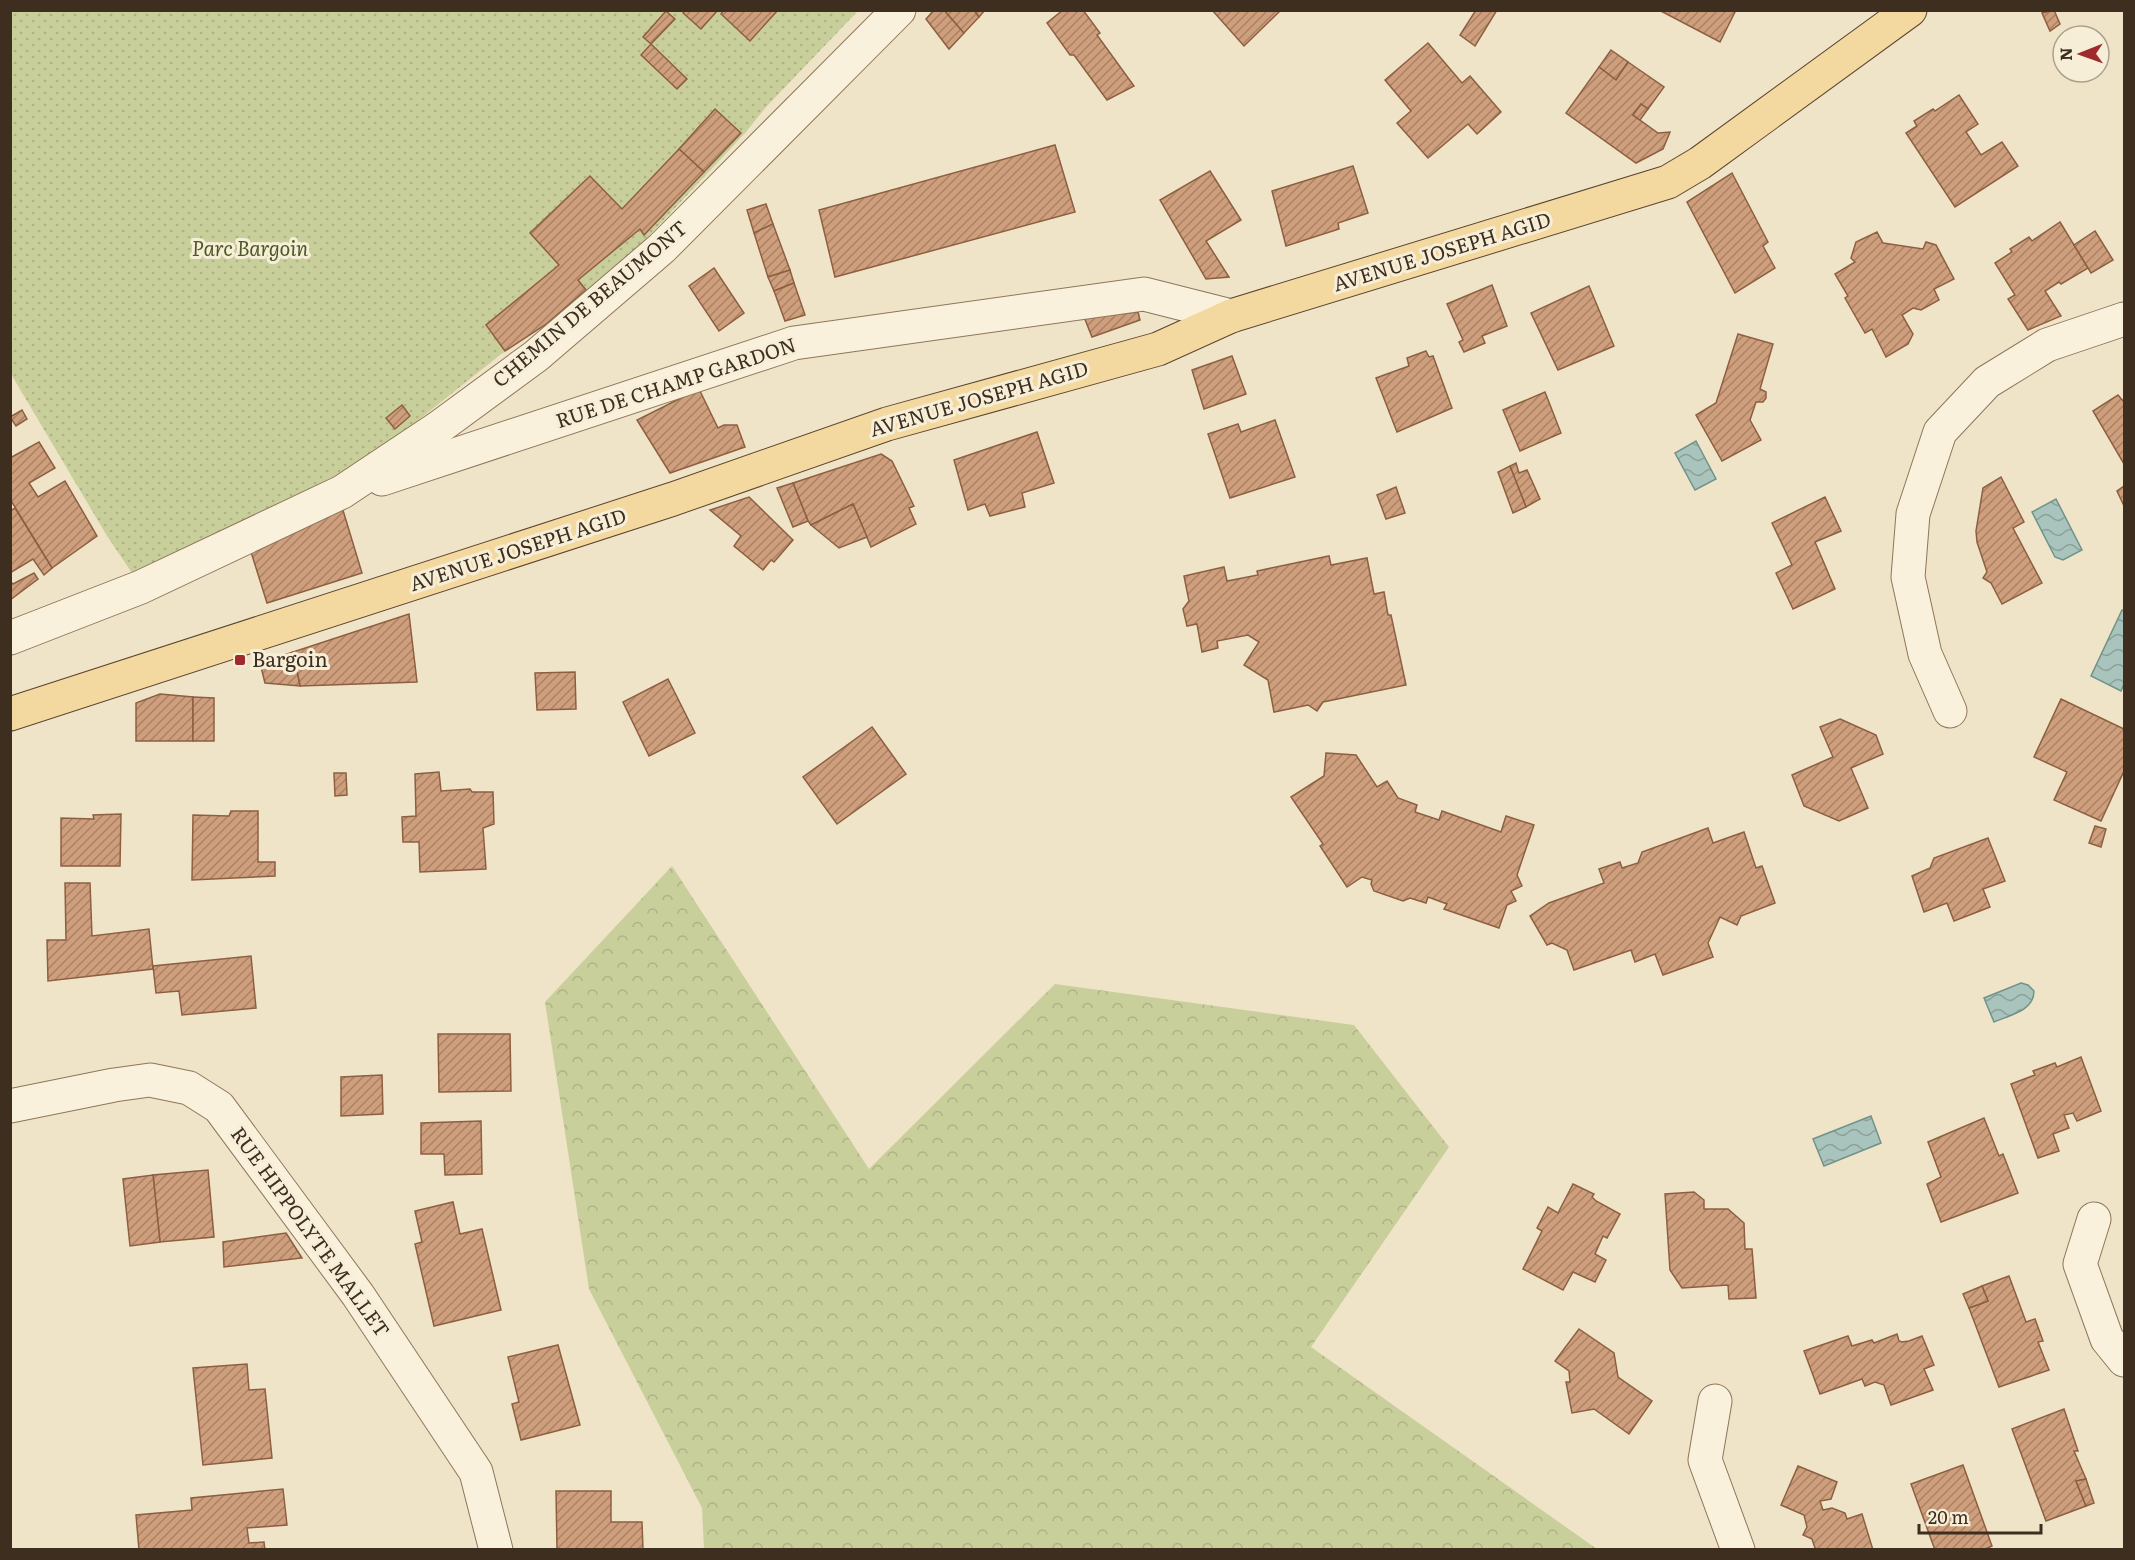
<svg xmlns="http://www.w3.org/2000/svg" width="2135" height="1560" font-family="Literata,serif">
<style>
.forest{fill:url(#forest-crowns)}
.park{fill:url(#park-dots)}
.water{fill:url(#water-waves);stroke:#6f938a;stroke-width:1.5}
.building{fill:url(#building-hatch);stroke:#8d5f41;stroke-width:1.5}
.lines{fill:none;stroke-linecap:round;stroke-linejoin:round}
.minor-casing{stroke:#8d765c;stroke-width:35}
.major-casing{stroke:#5b4430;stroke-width:35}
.minor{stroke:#faf1dc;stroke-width:33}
.major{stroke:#f3d9a0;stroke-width:33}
.poi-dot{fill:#9e2a2b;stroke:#f7eed8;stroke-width:2}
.labels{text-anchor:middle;stroke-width:6;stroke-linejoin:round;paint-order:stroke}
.park-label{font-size:20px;font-style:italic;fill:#4d5a26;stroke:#f7eed8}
.street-label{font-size:20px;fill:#3d2e20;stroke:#f7eed8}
.poi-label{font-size:20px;fill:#3d2e20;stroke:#f7eed8;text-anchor:start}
</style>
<defs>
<pattern id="forest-crowns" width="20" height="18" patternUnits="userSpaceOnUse" patternTransform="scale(1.5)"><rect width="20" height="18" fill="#c9cf9b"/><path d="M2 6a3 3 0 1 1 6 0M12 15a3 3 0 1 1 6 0" fill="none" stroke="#aeb285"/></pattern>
<pattern id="park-dots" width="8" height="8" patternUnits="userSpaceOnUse" patternTransform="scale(1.5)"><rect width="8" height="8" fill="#c9cf9b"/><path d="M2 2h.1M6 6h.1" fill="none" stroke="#aeb285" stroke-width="1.8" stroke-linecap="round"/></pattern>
<pattern id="water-waves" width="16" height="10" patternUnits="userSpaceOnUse" patternTransform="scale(1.5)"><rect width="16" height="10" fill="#a9c4bc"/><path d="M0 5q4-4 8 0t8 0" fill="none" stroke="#8ba098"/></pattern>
<pattern id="building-hatch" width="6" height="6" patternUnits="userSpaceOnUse" patternTransform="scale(1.5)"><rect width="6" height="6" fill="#cf9f7d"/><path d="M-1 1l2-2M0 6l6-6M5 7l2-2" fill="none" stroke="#a98266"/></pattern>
</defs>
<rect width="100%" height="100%" fill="#f0e4c8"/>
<polygon class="forest" points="672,866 869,1169 1055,984 1354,1025 1449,1147 1311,1347 1597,1549 704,1549 702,1508 589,1289 545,1002"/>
<polygon class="park" points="11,11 858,11 766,107 746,132 647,238 588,295 500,355 381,450 316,486 132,573 107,536 11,374"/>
<g class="water">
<polygon points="1696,441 1716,479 1695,490 1675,453"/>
<polygon points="2056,499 2082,550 2063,560 2055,557 2032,512"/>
<polygon points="2122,610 2124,611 2124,684 2121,691 2091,676"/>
<path d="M 2021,983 L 2028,985 L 2034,991 C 2034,1011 2010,1015 1994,1022 L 1984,998 Z"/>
<polygon points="1871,1116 1881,1143 1824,1166 1813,1139"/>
</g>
<g class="building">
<polygon points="686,10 718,10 701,29 683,13"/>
<polygon points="724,10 778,10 750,41 721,14"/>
<polygon points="934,10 944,10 964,33 949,49 926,19"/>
<polygon points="944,10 974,10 979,17 964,33"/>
<polygon points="974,10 985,10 979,17"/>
<polygon points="1063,10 1083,10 1100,33 1097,35 1134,86 1107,100 1074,55 1070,55 1047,23"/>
<polygon points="1212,10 1281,10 1244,46"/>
<polygon points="1476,10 1497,10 1475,46 1460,35"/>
<polygon points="1659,10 1736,10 1720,42"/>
<polygon points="2054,10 2060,24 2050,31 2042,13"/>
<polygon points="666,11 675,19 651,44 643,37"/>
<polygon points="1428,43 1462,83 1470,76 1501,112 1477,134 1468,124 1428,158 1397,123 1411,111 1385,80"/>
<polygon points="651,44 687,79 677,89 641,55"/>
<polygon points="1611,50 1628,62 1616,80 1599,67"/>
<polygon points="1628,62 1664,87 1648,109 1641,104 1633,115 1658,133 1670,132 1663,149 1636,163 1566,113 1599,67 1616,80"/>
<polygon points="1959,95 1978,124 1966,132 1981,155 2002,142 2018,166 1955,207 1906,133 1917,126 1914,121 1933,109 1935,111"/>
<polygon points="1641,104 1648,109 1640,120 1633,115"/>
<polygon points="715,109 741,133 704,172 679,149"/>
<polygon points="1055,145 1075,212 835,277 819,210"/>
<polygon points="679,149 704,172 644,235 640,229 578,280 586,290 545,325 505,351 486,325 559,265 530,233 590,176 622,209"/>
<polygon points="1353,166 1368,213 1338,223 1339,229 1286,246 1272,191"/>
<polygon points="1210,171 1241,220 1206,241 1229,277 1206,279 1160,200"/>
<polygon points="1732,173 1768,242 1763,246 1775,268 1735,293 1687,202"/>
<polygon points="766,204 773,224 754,233 747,210"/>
<polygon points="2060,222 2088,268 2061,284 2059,282 2045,291 2061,316 2028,330 2008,299 2015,295 1995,263 2012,252 2010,249 2029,237 2032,241"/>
<polygon points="773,224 790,270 768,277 754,233"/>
<polygon points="2095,231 2113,260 2091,273 2074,245"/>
<polygon points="1877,232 1883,243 1923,249 1926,242 1936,245 1954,279 1934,289 1939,300 1921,310 1913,308 1902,315 1913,334 1908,344 1886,357 1872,329 1865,333 1845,298 1848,296 1835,274 1855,262 1851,258 1856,242"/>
<polygon points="714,268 744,313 719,331 689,286"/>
<polygon points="790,270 794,283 774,291 768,277"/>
<polygon points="794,283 805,315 785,321 774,291"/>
<polygon points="1492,285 1507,326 1482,336 1485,343 1464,352 1459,342 1463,340 1447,304"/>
<polygon points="1589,286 1614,346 1558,370 1531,313"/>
<polygon points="1138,312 1140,320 1092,337 1084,317"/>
<polygon points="1738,334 1773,344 1760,389 1766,392 1766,398 1763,402 1756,402 1750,420 1761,440 1722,461 1696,415 1716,403"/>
<polygon points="1426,351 1429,357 1433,356 1452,408 1397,432 1376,378 1409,366 1407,358"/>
<polygon points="1232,356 1246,394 1204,409 1192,370"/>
<polygon points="699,389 718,428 724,425 737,425 745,447 670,473 637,420"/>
<polygon points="1545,392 1561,433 1520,451 1503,410"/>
<polygon points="2118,395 2124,402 2124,464 2093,411"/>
<polygon points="402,405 410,416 395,429 386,418"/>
<polygon points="22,410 27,419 16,426 10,417"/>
<polygon points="1275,420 1295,477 1230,498 1208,434 1238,424 1241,432"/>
<polygon points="1037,432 1054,483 1022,493 1025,507 990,516 985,504 968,510 954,460"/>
<polygon points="39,442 55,468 29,483 38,497 65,481 97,536 52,568 10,499 10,458"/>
<polygon points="881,454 892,461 914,506 909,508 916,524 871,547 853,504 811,525 808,521 793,483"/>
<polygon points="1516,463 1519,473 1527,470 1540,499 1526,507 1510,466"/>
<polygon points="1510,466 1526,507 1513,513 1498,472"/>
<polygon points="2001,477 2024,522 2013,528 2042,583 2002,604 1991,583 1983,578 1987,572 1977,542 1976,531 1983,488"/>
<polygon points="793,483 808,521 793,527 777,488"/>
<polygon points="2124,486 2124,506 2117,491"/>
<polygon points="1396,487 1405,513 1386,519 1377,495"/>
<polygon points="749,497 793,540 774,562 771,560 763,570 734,546 741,536 710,510"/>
<polygon points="1825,497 1841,531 1815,542 1835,589 1793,609 1776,573 1792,565 1772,523"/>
<polygon points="853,504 867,537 839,548 811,525"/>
<polygon points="342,507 362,573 267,603 251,552"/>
<polygon points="15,508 52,568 44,575 33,559 10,573 10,511"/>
<polygon points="1329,556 1331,565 1367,558 1374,594 1384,592 1388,615 1391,615 1406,685 1323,702 1317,711 1308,705 1274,712 1268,680 1244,665 1259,642 1248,635 1217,641 1218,648 1202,652 1197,624 1187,626 1183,609 1189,601 1184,576 1224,567 1227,581 1258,575 1257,571"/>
<polygon points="34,573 38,579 10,600 10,581 13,584"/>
<polygon points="409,614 417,682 300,686 293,652"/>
<polygon points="293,652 300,686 265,683 260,663"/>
<polygon points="575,672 576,709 537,710 535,673"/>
<polygon points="668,679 695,733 649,756 623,702"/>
<polygon points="160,694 193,697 193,741 136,741 136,703"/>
<polygon points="193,697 214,698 214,741 193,741"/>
<polygon points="2061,699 2124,729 2124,771 2101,821 2054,800 2067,772 2034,757"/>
<polygon points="1840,719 1876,735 1883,754 1851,768 1868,808 1839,821 1804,806 1792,775 1833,757 1820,727"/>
<polygon points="872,727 906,774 837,824 803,777"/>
<polygon points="1326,753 1356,755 1377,787 1387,781 1398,798 1417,805 1415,812 1439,820 1442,811 1501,832 1506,816 1534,825 1517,875 1522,886 1511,891 1516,901 1507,905 1499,928 1444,909 1447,904 1428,897 1426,903 1410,898 1403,901 1374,891 1371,884 1372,880 1362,877 1347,887 1320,846 1323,844 1291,797 1324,776"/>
<polygon points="439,772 441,791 470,789 472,792 493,792 494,824 483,828 486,869 420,872 419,842 403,842 402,817 416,816 415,774"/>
<polygon points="334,773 346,773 347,795 335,796"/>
<polygon points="231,811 258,811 258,862 275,862 275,876 192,880 193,815 229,816"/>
<polygon points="121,814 120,866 61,866 61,818 94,819 93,815"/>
<polygon points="2095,826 2106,829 2101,847 2089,843"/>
<polygon points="1708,828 1713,843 1744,832 1756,868 1762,866 1775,903 1741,916 1737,925 1720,917 1708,943 1713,957 1663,975 1655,954 1635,962 1631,950 1574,970 1567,950 1552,943 1547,945 1530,916 1549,903 1604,883 1599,869 1620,862 1622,868 1638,863 1642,852"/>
<polygon points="1988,838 2005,881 1983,889 1990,907 1954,921 1947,903 1924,912 1912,876 1930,868 1934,858"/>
<polygon points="65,883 90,883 92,936 149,929 153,969 48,981 47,940 66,940"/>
<polygon points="251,956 256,1008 182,1015 179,991 156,993 153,966"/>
<polygon points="438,1034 510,1034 511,1091 439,1092"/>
<polygon points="2081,1057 2101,1111 2077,1121 2073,1113 2064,1115 2069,1128 2053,1134 2059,1151 2038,1158 2011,1084 2035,1075 2033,1071 2055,1063 2057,1067"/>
<polygon points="382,1075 383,1114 341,1116 341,1077"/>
<polygon points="1984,1118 1999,1156 2003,1154 2018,1193 1941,1222 1927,1184 1941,1177 1928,1142"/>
<polygon points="481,1121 482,1174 445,1175 444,1154 421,1154 421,1123"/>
<polygon points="208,1170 214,1237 160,1242 153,1175"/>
<polygon points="153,1175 160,1242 130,1246 123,1179"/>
<polygon points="1573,1184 1594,1194 1592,1197 1596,1201 1620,1214 1607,1238 1603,1236 1595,1254 1606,1260 1595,1282 1573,1272 1563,1290 1523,1269 1542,1231 1537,1228 1548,1207 1558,1213"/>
<polygon points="1694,1192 1704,1200 1704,1209 1728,1209 1744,1223 1745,1249 1752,1249 1756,1298 1729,1299 1728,1285 1682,1288 1670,1270 1665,1194"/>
<polygon points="453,1202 460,1234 482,1229 501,1310 434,1326 415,1244 422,1242 415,1211"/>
<polygon points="286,1233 302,1258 224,1267 223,1242"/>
<polygon points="2009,1276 2026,1322 2035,1319 2043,1341 2038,1342 2049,1370 1999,1387 1969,1308 1988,1301 1982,1286"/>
<polygon points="1982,1286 1988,1301 1969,1308 1963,1294"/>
<polygon points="1579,1329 1614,1353 1618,1377 1652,1401 1629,1434 1594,1409 1572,1413 1566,1382 1570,1382 1569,1371 1555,1361"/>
<polygon points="1897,1334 1899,1341 1902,1342 1909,1341 1922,1336 1934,1365 1924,1369 1933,1390 1891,1405 1884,1385 1875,1382 1865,1386 1862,1379 1820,1394 1804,1351 1848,1336 1852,1346 1872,1340 1874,1343"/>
<polygon points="558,1345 580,1425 521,1440 512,1404 519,1402 508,1357"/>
<polygon points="247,1364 249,1390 265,1389 272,1458 203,1465 193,1368"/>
<polygon points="2064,1409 2078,1451 2074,1451 2086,1479 2076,1481 2086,1506 2046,1521 2012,1429"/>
<polygon points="1963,1465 1992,1546 1983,1550 1935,1550 1911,1484"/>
<polygon points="1798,1466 1837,1482 1831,1499 1820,1501 1823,1510 1832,1508 1845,1513 1847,1519 1862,1514 1873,1550 1819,1550 1815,1548 1812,1539 1803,1535 1807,1527 1804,1515 1781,1505"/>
<polygon points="2086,1479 2094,1503 2086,1506 2076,1481"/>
<polygon points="283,1489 287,1525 247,1528 249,1543 264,1542 265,1550 139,1550 136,1515 192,1510 191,1498"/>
<polygon points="556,1491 611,1491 611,1522 642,1522 643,1550 557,1550"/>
</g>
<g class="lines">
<g class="minor-casing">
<g id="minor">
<polyline points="382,479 794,343 1144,294 1231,316"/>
<polyline points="10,638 141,587 342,492 438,428 536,356 662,248 899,10"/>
<polyline points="1950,711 1925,654 1908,577 1913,514 1940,432 1987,382 2047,345 2124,319"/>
<polyline points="10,1106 114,1085 150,1080 189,1088 219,1107 358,1295 476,1472 496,1550"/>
<polyline points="2094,1219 2080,1264 2107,1339 2124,1360"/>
<polyline points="1715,1401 1705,1460 1738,1550"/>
</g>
</g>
<g class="major-casing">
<polyline id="major" points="10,714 673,499 887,424 1158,349 1231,316 1668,182 1700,163 1910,10"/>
</g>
<use href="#minor" class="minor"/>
<use href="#major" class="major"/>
</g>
<rect class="poi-dot" x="234" y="654" width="12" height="12" rx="3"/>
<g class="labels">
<g class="park-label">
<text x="250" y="256">Parc Bargoin</text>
</g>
<g class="street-label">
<text transform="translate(1442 252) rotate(-17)" y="7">AVENUE JOSEPH AGID</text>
<text transform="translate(590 304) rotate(-40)" y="7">CHEMIN DE BEAUMONT</text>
<text transform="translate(676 383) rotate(-18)" y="7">RUE DE CHAMP GARDON</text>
<text transform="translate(979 399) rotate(-16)" y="7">AVENUE JOSEPH AGID</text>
<text transform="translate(518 550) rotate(-18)" y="7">AVENUE JOSEPH AGID</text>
<text transform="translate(310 1232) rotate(54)" y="7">RUE HIPPOLYTE MALLET</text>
</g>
<g class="poi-label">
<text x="252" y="667">Bargoin</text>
</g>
</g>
<rect width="2135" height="1560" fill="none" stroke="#3d2e20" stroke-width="24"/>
<g transform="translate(2081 54) rotate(269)"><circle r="28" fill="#f7eed8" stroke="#ada18e" stroke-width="1.5"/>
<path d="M0-4.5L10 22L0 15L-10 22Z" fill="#9e2a2b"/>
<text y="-9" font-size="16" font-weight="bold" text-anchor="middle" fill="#3d2e20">N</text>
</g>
<path d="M1919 1524v9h122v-9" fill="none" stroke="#3d2e20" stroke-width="3"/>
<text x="1928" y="1524" font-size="18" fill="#3d2e20" stroke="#f7eed8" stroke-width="4.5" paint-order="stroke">20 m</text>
</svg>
